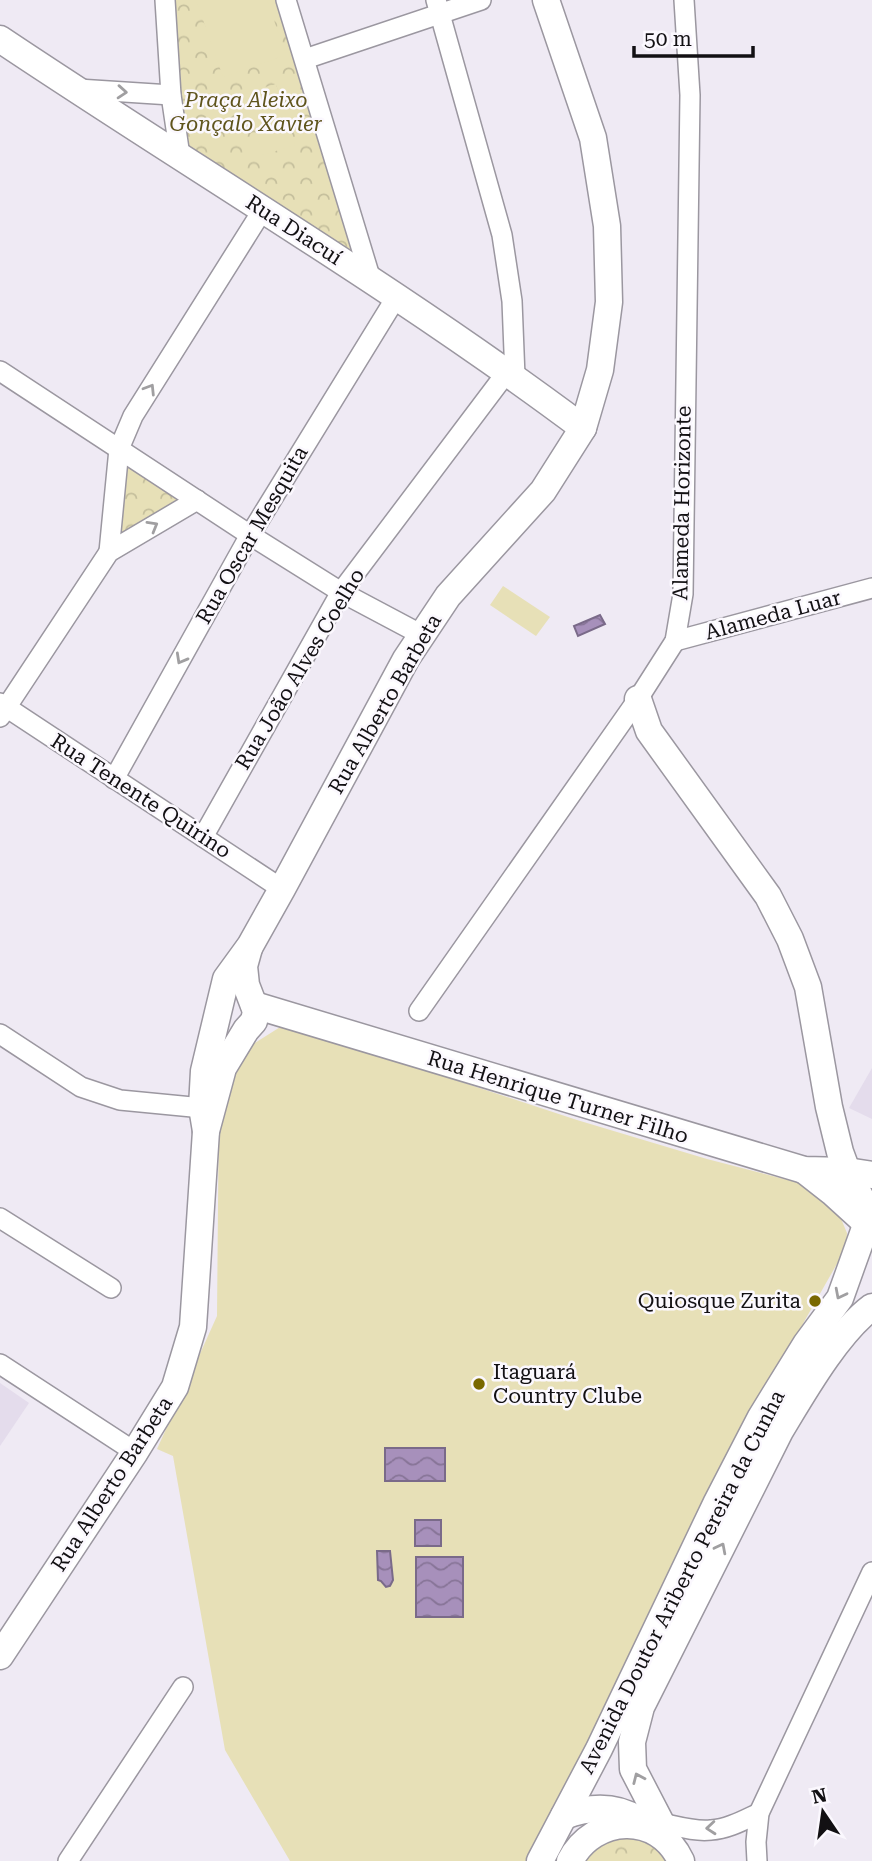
<svg xmlns="http://www.w3.org/2000/svg" width="872" height="1861" font-family="'Roboto Serif',serif">
<style>
.built{fill:#e4dcec}
.park{fill:url(#park-crowns)}
.pitch{fill:#e7e0b7}
.water{fill:url(#water-waves);stroke:#7a6a89;stroke-width:2}
.lines{fill:none;stroke-linecap:round;stroke-linejoin:round}
.street-casing{stroke:#9b97a0;stroke-width:22}
.secondary-casing{stroke:#9b97a0;stroke-width:29}
.street{stroke:#fff;stroke-width:19}
.secondary{stroke:#fff;stroke-width:26}
.oneway{stroke:#a09fa1}
.poi-dot{fill:#796800;stroke:#fbf8fe;stroke-width:2.5}
.labels{text-anchor:middle;stroke-width:5;stroke-linejoin:round;paint-order:stroke}
.park-label{font-size:21px;font-style:italic;fill:#5f541c;stroke:#fbf8fe}
.street-label{font-size:21px;fill:#121013;stroke:#fbf8fe}
.poi-label{font-size:21px;fill:#121013;stroke:#fbf8fe;text-anchor:end}
</style>
<defs>
<pattern id="park-crowns" width="20" height="18" patternUnits="userSpaceOnUse" patternTransform="scale(1.75)"><rect width="20" height="18" fill="#e7e0b7"/><path d="M2 6a3 3 0 1 1 6 0M12 15a3 3 0 1 1 6 0" fill="none" stroke="#c5bf9c"/></pattern>
<pattern id="water-waves" width="16" height="10" patternUnits="userSpaceOnUse" patternTransform="scale(1.75)"><rect width="16" height="10" fill="#a790bb"/><path d="M0 5q4-4 8 0t8 0" fill="none" stroke="#877497"/></pattern>
</defs>
<rect width="100%" height="100%" fill="#efeaf4"/>
<g class="built">
<polygon points="872,1068 872,1119 849,1108"/>
<polygon points="0,1383 29,1403 0,1446"/>
</g>
<g class="park">
<polygon points="171,0 278,0 362,265 185,153"/>
<polygon points="121,453 195,502 112,547"/>
<polygon points="643,1834 671,1861 576,1861 592,1840"/>
</g>
<g class="pitch">
<polygon points="196,0 267,0 286,55 223,77"/>
<polygon points="276,84 295,145 263,155 244,93"/>
<polygon points="503,586 550,617 536,636 490,605"/>
<polygon points="285,1024 577,1120 707,1159 807,1185 837,1209 847,1233 846,1248 805,1320 532,1861 290,1861 225,1750 173,1456 157,1449 217,1316 219,1096 236,1055"/>
</g>
<g class="water">
<polygon points="600,615 605,624 578,636 574,626"/>
<rect x="385" y="1448" width="60" height="33"/>
<rect x="415" y="1520" width="26" height="26"/>
<polygon points="377,1551 390,1551 393,1580 390,1586 386,1587 381,1581 378,1580"/>
<rect x="416" y="1557" width="47" height="60"/>
</g>
<g class="lines">
<g class="street-casing">
<g id="street">
<polyline points="165,0 171,95 180,156"/>
<polyline points="286,0 371,280"/>
<polyline points="436,0 502,235 512,301 515,377"/>
<polyline points="305,59 481,0"/>
<polyline points="78,89 171,95"/>
<polyline points="0,371 250,535 341,592 422,635"/>
<polyline points="109,552 119,449 133,416 262,211"/>
<polyline points="675,641 872,588"/>
<polyline points="0,703 282,889"/>
<polyline points="0,717 109,552 197,500"/>
<polyline points="114,779 250,535 397,296"/>
<polyline points="203,837 341,592 507,372"/>
<polyline points="419,1011 638,699 675,641 683,594 690,95 684,0"/>
<polyline points="0,1034 81,1087 120,1100 213,1109"/>
<polyline points="0,1218 111,1288"/>
<polyline points="0,1364 135,1452"/>
<path d="M 661,1823 C 676,1826 695,1832 711,1830 C 728,1829 744,1820 759,1813"/>
<polyline points="68,1861 183,1687"/>
<polyline points="757,1861 756,1842 759,1813 872,1572"/>
</g>
</g>
<g class="secondary-casing">
<g id="secondary">
<path d="M 0,39 C 194,169 396,288 583,428"/>
<polyline points="638,699 649,731 768,896 790,939 808,987 829,1107 840,1152 847,1171 868,1212"/>
<polyline points="254,1005 804,1170 847,1171 872,1175"/>
<polyline points="206,1131 202,1107 204,1071 226,979 250,946 282,889 406,659 448,596 543,491 583,428 600,370 609,302 607,226 593,138 546,0"/>
<polyline points="804,1170 832,1192 866,1223"/>
<polyline points="0,1656 135,1452 175,1387 193,1327 206,1131 223,1068 246,1030 254,1021 256,1011 246,985 244,966 249,948"/>
<path d="M 564,1816 C 588,1807 614,1805 637,1819"/>
<path d="M 667,1840 L 661,1823 L 633,1769 L 632,1742 L 641,1707 L 780,1431 C 803,1393 837,1333 872,1307"/>
<polyline points="540,1861 599,1749 716,1504 761,1417 806,1344 840,1298 864,1231"/>
<path d="M 570,1861 C 594,1815 658,1811 681,1861"/>
</g>
</g>
<use href="#street" class="street"/>
<use href="#secondary" class="secondary"/>
</g>
<defs><path id="oneway-chevron" d="M-2-3.5L2.5 0L-2 3.5" fill="none" stroke-width="1.6" stroke-linecap="round" stroke-linejoin="round" transform="scale(1.75)"/></defs>
<g class="oneway">
<use href="#oneway-chevron" transform="translate(122 92) rotate(4)"/>
<use href="#oneway-chevron" transform="translate(150 389) rotate(-58)"/>
<use href="#oneway-chevron" transform="translate(153 526) rotate(-30)"/>
<use href="#oneway-chevron" transform="translate(181 659) rotate(119)"/>
<use href="#oneway-chevron" transform="translate(840 1294) rotate(117)"/>
<use href="#oneway-chevron" transform="translate(721 1548) rotate(-63)"/>
<use href="#oneway-chevron" transform="translate(638 1778) rotate(-114)"/>
<use href="#oneway-chevron" transform="translate(711 1828) rotate(175)"/>
</g>
<g class="poi-dot">
<circle cx="815" cy="1301" r="7"/>
<circle cx="479" cy="1384" r="7"/>
</g>
<g class="labels">
<g class="park-label">
<text x="246" y="107">Praça Aleixo<tspan x="246" dy="24">Gonçalo Xavier</tspan></text>
</g>
<g class="street-label">
<text transform="translate(294 230) rotate(33)" y="7">Rua Diacuí</text>
<text transform="translate(682 503) rotate(-89)" y="7">Alameda Horizonte</text>
<text transform="translate(252 535) rotate(-60)" y="7">Rua Oscar Mesquita</text>
<text transform="translate(773 615) rotate(-15)" y="7">Alameda Luar</text>
<text transform="translate(300 669) rotate(-59)" y="7">Rua João Alves Coelho</text>
<text transform="translate(385 704) rotate(-60)" y="7">Rua Alberto Barbeta</text>
<text transform="translate(141 796) rotate(33)" y="7">Rua Tenente Quirino</text>
<text transform="translate(558 1097) rotate(17)" y="7">Rua Henrique Turner Filho</text>
<text transform="translate(112 1484) rotate(-57)" y="7">Rua Alberto Barbeta</text>
<text transform="translate(682 1582) rotate(-63)" y="7">Avenida Doutor Ariberto Pereira da Cunha</text>
</g>
<g class="poi-label">
<text x="801" y="1308">Quiosque Zurita</text>
<text x="493" y="1379" text-anchor="start">Itaguará<tspan x="493" dy="24">Country Clube</tspan></text>
</g>
</g>
<g transform="translate(823 1812) rotate(347)" stroke="#fbf8fe" stroke-width="5" paint-order="stroke">
<path d="M0-5L12 26L0 18L-12 26Z" fill="#121013"/>
<text y="-10" font-size="19" font-weight="bold" text-anchor="middle" fill="#121013">N</text>
</g>
<path d="M634 46v10h119v-10" fill="none" stroke="#121013" stroke-width="3.5"/>
<text x="644" y="46" font-size="21" fill="#121013" stroke="#fbf8fe" stroke-width="5" paint-order="stroke">50 m</text>
</svg>
